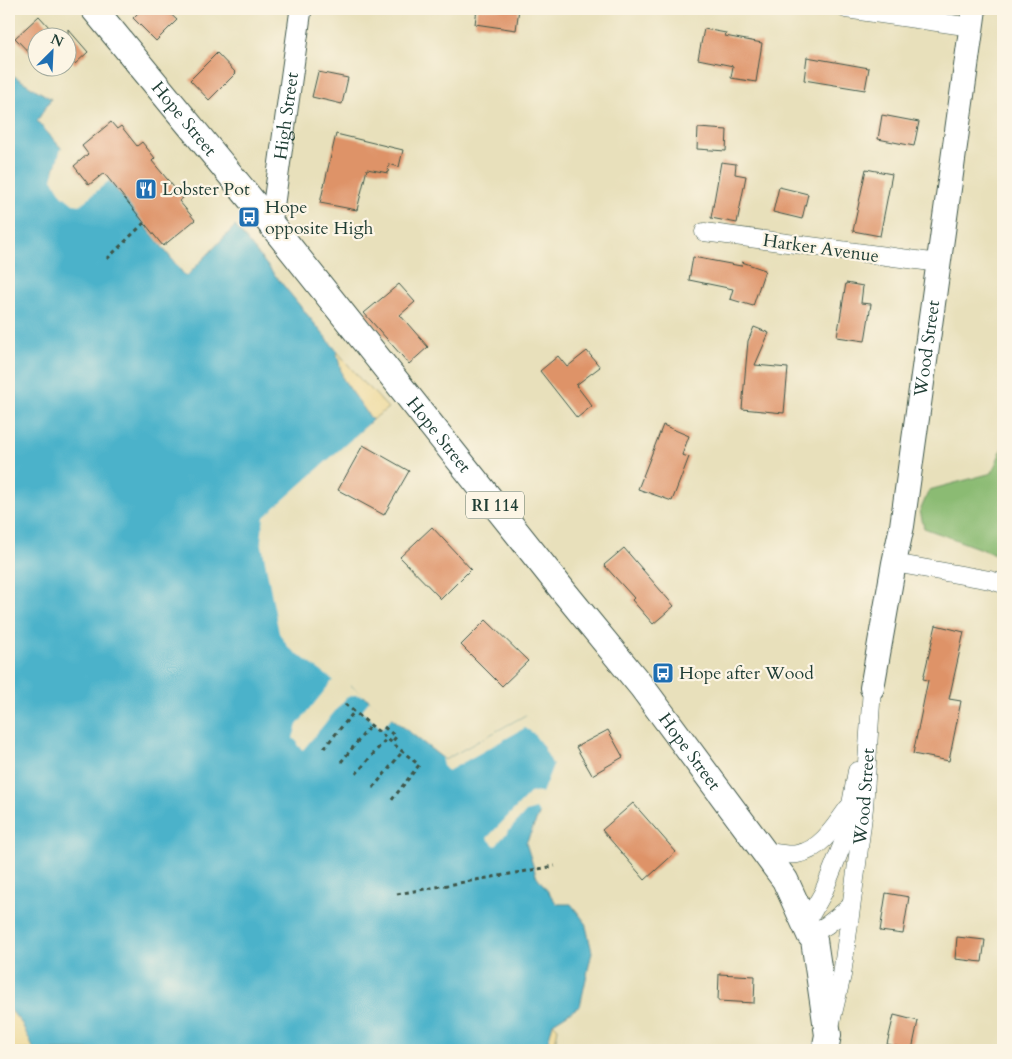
<svg xmlns="http://www.w3.org/2000/svg" width="1012" height="1059" font-family="Cardo,serif">
<style>
.forest{fill:#8bbb73;stroke:#557c54}
.sand{fill:#eeda9e;stroke:#868c69}
.water{fill:#4bb2ca;stroke:#35787f}
.pier{fill:#e8e0bb}
.building{fill:#de9367}
.lines{fill:none;stroke-linecap:round;stroke-linejoin:round}
.minor-casing{stroke:#3d5548;stroke-width:19}
.tertiary-casing{stroke:#3d5548;stroke-width:23}
.secondary-casing{stroke:#3d5548;stroke-width:26}
.primary-casing{stroke:#3d5548;stroke-width:28}
.path{stroke:#3d5548;stroke-width:3;stroke-dasharray:4 4;stroke-linecap:butt}
.minor{stroke:#fff;stroke-width:18}
.tertiary{stroke:#fff;stroke-width:21}
.secondary{stroke:#fff;stroke-width:24}
.primary{stroke:#fff;stroke-width:26}
.labels{text-anchor:middle;stroke-width:4.5;stroke-linejoin:round;paint-order:stroke}
.shield{fill:#fcf5e5;stroke:#617469;stroke-width:1}
.shield-label{font-size:16px;font-weight:bold;fill:#1f3d34}
.street-label{font-size:18px;fill:#1f3d34;stroke:#fcf5e5}
.poi-label{font-size:18px;fill:#1f3d34;stroke:#fcf5e5;text-anchor:start}
</style>
<rect width="100%" height="100%" fill="#fcf5e5"/>
<filter id="ink" filterUnits="userSpaceOnUse"><feTurbulence type="fractalNoise" baseFrequency=".02" numOctaves="2"/><feDisplacementMap in="SourceGraphic" scale="10" xChannelSelector="R" yChannelSelector="G"/><feConvolveMatrix kernelMatrix="1 2 1 2 8 2 1 2 1" color-interpolation-filters="sRGB"/></filter>
<filter id="wash" filterUnits="userSpaceOnUse"><feTurbulence type="fractalNoise" baseFrequency=".0096" numOctaves="4" result="noise"/><feDisplacementMap in="SourceGraphic" scale="20" xChannelSelector="R" yChannelSelector="G"/><feGaussianBlur stdDeviation="1.12" result="paint"/><feColorMatrix in="noise" values="0 0 0 0 0 0 0 0 0 0 0 0 0 0 0 0 0 1.4 0 .05"/><feComposite in="paint" operator="in"/></filter>
<g filter="url(#wash)">
<rect width="100%" height="100%" fill="#e8e0bb"/>
<polygon class="forest" points="1003,446 1003,557 924,528 920,511 929,490 992,473"/>
<g class="sand">
<polygon points="336,350 365,385 368,386 388,408 372,420 358,401 327,367"/>
<polygon points="9,962 71,1050 9,1050"/>
<polygon points="553,1023 558,1028 554,1050 530,1050"/>
</g>
<polygon class="water" points="9,73 51,99 37,121 62,149 54,171 78,200 107,178 186,277 235,226 336,350 343,379 372,420 268,521 289,637 445,760 526,715 558,773 526,843 536,875 557,904 571,904 585,922 592,952 580,1006 553,1023 546,1050 34,1050 22,1024 9,1008"/>
<g class="pier">
<polygon points="61,148 64,151 56,171 78,197 106,176 110,180 80,205 73,204 62,195 52,179"/>
<polygon points="374,419 373,422 270,522 292,635 346,677 352,682 350,685 365,696 354,695 346,698 303,750 297,745 298,743 293,738 297,725 333,680 289,648 279,633 261,540 264,517"/>
<polygon points="370,700 392,717 382,729 361,711"/>
<polygon points="526,715 529,716 558,759 560,774 542,814 539,814 536,809 526,812 495,846 487,838 531,792 542,793 553,765 542,745 533,733 525,728 448,771 443,766 441,757 445,760"/>
</g>
<g id="blocks">
<g class="building">
<polygon points="142,9 165,9 177,20 156,41 133,18"/>
<polygon points="477,9 519,9 516,30 475,24"/>
<polygon points="39,16 59,38 38,38 38,62 15,38"/>
<polygon points="68,29 88,52 75,64 68,56"/>
<polygon points="704,29 726,33 725,36 762,43 756,82 731,78 733,66 698,59"/>
<polygon points="217,53 236,73 209,100 190,80"/>
<polygon points="807,57 869,68 865,90 804,80"/>
<polygon points="318,72 348,78 342,104 312,97"/>
<polygon points="882,115 919,122 914,146 878,139"/>
<polygon points="111,122 117,129 121,126 137,146 142,142 155,158 152,161 183,198 179,201 195,220 163,246 104,173 89,185 74,166 88,154 82,146"/>
<polygon points="698,128 727,130 726,151 697,149"/>
<polygon points="336,134 403,150 399,167 389,164 388,173 367,169 357,210 320,203"/>
<polygon points="721,162 736,164 735,174 746,176 737,223 711,218"/>
<polygon points="866,169 892,174 880,236 853,231"/>
<polygon points="779,187 808,194 802,219 773,212"/>
<polygon points="693,257 741,266 742,262 765,270 753,306 730,299 733,289 689,280"/>
<polygon points="846,283 863,286 861,303 871,304 865,341 837,337"/>
<polygon points="399,284 415,302 400,315 428,347 409,364 364,313"/>
<polygon points="754,327 769,333 755,365 788,368 784,413 742,409 748,341"/>
<polygon points="587,351 600,367 576,385 592,406 577,418 540,371 558,356 567,367"/>
<polygon points="663,425 689,436 682,455 689,457 672,501 638,489"/>
<polygon points="363,445 409,471 384,515 338,490"/>
<polygon points="432,527 471,569 441,599 400,557"/>
<polygon points="624,548 674,606 653,624 632,600 634,598 604,565"/>
<polygon points="486,620 528,661 502,686 461,645"/>
<polygon points="936,625 964,632 949,699 961,701 949,761 913,754 928,680 923,679"/>
<polygon points="608,730 623,757 592,775 576,747"/>
<polygon points="633,803 676,852 645,880 602,830"/>
<polygon points="886,893 909,897 903,934 880,931"/>
<polygon points="957,937 985,940 982,962 955,959"/>
<polygon points="719,974 755,976 754,1003 718,1001"/>
<polygon points="894,1015 918,1021 912,1050 887,1044"/>
</g>
</g>
</g>
<g filter="url(#ink)">
<use href="#blocks" fill-opacity="0" stroke="#3d5548" stroke-width="1"/>
<g class="lines">
<g class="minor-casing">
<g id="minor">
<polyline points="846,9 972,27"/>
<polyline points="704,232 939,263"/>
<polyline points="894,563 990,580 1003,584"/>
<path d="M 762,851 C 773,852 786,856 797,854 C 820,851 836,825 848,808"/>
<polyline points="806,923 823,893 845,838 857,771"/>
<polyline points="810,935 827,925 851,906"/>
<path id="s1" d="M 831,1022 L 842,975 L 857,864 L 864,808 L 872,688"/>
</g>
</g>
<g class="tertiary-casing">
<g id="tertiary">
<path id="s2" d="M 271,224 L 301,9"/>
</g>
</g>
<g class="secondary-casing">
<g id="secondary">
<path id="s3" d="M 872,688 L 894,563 L 902,526 L 974,9"/>
</g>
</g>
<g class="primary-casing">
<g id="primary">
<path id="s4" d="M 94,9 L 271,224 L 565,593 L 642,687 L 785,880 L 810,935 L 814,940 L 828,1035 L 825,1050"/>
</g>
</g>
<g class="path">
<polyline points="107,259 144,223"/>
<polyline points="345,704 419,765 391,801"/>
<polyline points="384,727 396,737 392,742"/>
<polyline points="324,748 354,712"/>
<polyline points="341,762 371,725"/>
<polyline points="356,774 387,738"/>
<polyline points="373,788 403,751"/>
<polyline points="397,894 555,866"/>
</g>
<use href="#minor" class="minor"/>
<use href="#tertiary" class="tertiary"/>
<use href="#secondary" class="secondary"/>
<use href="#primary" class="primary"/>
</g>
</g>
<defs>
<g id="restaurant-square" transform="scale(1.125)"><rect x="-9" y="-9" width="18" height="18" rx="4" fill="#1f6fb2" stroke="#fcf5e5"/><path d="M-5-6h1v4h1v-4h1v4h1v-4h1v5L-1.5 .5V6h-2V.5L-5-1ZM5-6V6H3V1.5H1.5Q1.5-4 5-6Z" fill="#fff"/></g>
<g id="bus-square" transform="scale(1.125)"><rect x="-9" y="-9" width="18" height="18" rx="4" fill="#1f6fb2" stroke="#fcf5e5"/><path d="M-5-6H5V4H4V6H2V4H-2V6H-4V4H-5ZM-3.5-4V0h7V-4ZM-3.5 1.2v1.5H-2V1.2ZM2 1.2v1.5H3.5V1.2Z" fill="#fff"/></g>
</defs>
<g fill-rule="evenodd">
<use href="#restaurant-square" x="146" y="189"/>
<use href="#bus-square" x="249" y="217"/>
<use href="#bus-square" x="663" y="673"/>
</g>
<g class="labels">
<rect class="shield" x="466" y="491.5" width="58" height="27" rx="4"/>
<g class="shield-label">
<text x="495" y="511">RI 114</text>
</g>
<g class="street-label">
<text dy="6" stroke="none"><textPath href="#s2" startOffset="109">High Street</textPath></text>
<text dy="6" stroke="none"><textPath href="#s4" startOffset="142">Hope Street</textPath></text>
<text transform="translate(821 248) rotate(8)" y="6">Harker Avenue</text>
<text dy="6" stroke="none"><textPath href="#s3" startOffset="344">Wood Street</textPath></text>
<text dy="6" stroke="none"><textPath href="#s4" startOffset="548">Hope Street</textPath></text>
<text dy="6" stroke="none"><textPath href="#s4" startOffset="952">Hope Street</textPath></text>
<text dy="6" stroke="none"><textPath href="#s1" startOffset="228">Wood Street</textPath></text>
</g>
<g class="poi-label">
<text x="162" y="195">Lobster Pot</text>
<text x="265" y="213">Hope<tspan x="265" dy="21">opposite High</tspan></text>
<text x="679" y="679">Hope after Wood</text>
</g>
</g>
<rect width="1012" height="1059" fill="none" stroke="#fcf5e5" stroke-width="30"/>
<g transform="translate(52 52) rotate(24)"><circle r="24" fill="#fcf5e5" stroke="#a4ab9e"/>
<path d="M0-4L9 19L0 12L-9 19Z" fill="#1f6fb2"/>
<text y="-8" font-size="14" font-weight="bold" text-anchor="middle" fill="#1f3d34">N</text>
</g>
</svg>
